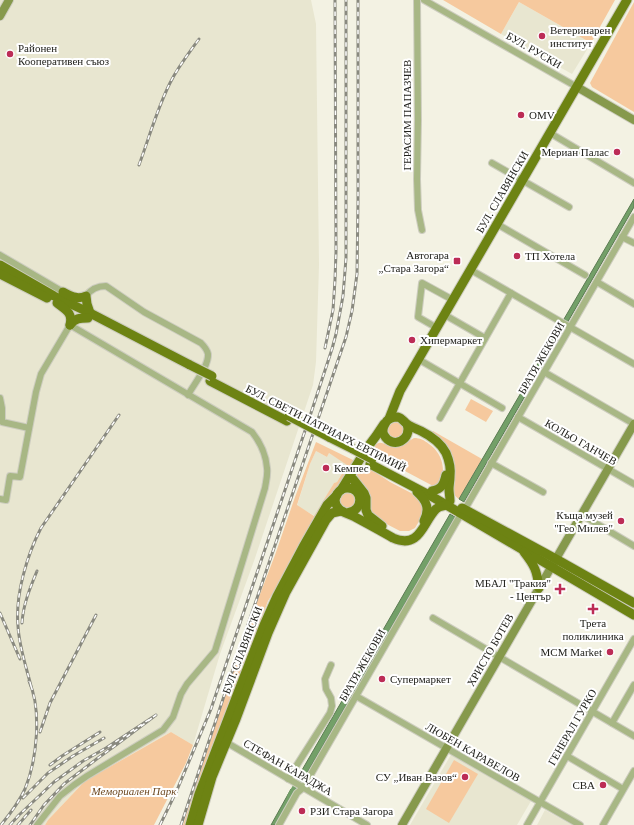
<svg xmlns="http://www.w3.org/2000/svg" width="634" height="825" font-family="'Times New Roman',serif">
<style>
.built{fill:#e8e6d0}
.green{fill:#f6c99e;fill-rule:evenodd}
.water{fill:#73a068;stroke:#5b7a52}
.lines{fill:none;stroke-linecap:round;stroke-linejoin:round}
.canal{stroke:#73a068;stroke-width:5.5}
.street-casing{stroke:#cdcdbf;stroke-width:8}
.secondary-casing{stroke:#cdcdbf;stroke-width:10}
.primary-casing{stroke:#cdcdbf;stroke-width:11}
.street{stroke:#a8b785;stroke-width:6}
.secondary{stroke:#86994c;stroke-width:8}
.primary{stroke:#6d8313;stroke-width:9}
.rail-casing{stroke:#89897f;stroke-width:3}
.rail{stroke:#fff;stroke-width:1.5;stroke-dasharray:4.5;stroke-linecap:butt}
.primary-bridge-casing{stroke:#cdcdbf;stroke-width:11;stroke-linecap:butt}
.primary-bridge{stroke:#6d8313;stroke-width:9}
.poi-dot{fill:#bc2c56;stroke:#fff;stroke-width:1.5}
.labels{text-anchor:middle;stroke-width:4;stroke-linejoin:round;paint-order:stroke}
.poi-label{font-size:11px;fill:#22221d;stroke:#fff;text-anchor:start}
.street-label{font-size:11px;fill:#22221d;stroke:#fff}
.park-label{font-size:11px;font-style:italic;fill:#6d4820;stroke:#fff}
</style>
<rect width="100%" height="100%" fill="#f3f2e3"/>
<g class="built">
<polygon points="0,0 311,0 316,24 319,265 316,362 313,385 254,561 220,654 193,745 171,732 85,781 48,820 45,825 0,825"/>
<polygon points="519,2 591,43 572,74 501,34"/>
<polygon points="316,451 327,457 329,453 347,464 337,482 334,483 315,516 297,506 310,464"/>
<polygon points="452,753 531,801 517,825 410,825"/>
<polygon points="545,810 572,825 537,825"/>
</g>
<g class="green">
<polygon points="443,0 615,0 591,43 519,2 501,34"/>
<polygon points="634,2 634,112 592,87 590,83"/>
<polygon points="471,399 493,411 486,422 465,410"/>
<circle cx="396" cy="430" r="8"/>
<path d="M 433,431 L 482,459 L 459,499 C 449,493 455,482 455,472 C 455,465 454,457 450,451 C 446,442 440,438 432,433 Z"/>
<path d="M 414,438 C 420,438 424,440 429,444 C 442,453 445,467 442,482 L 435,487 L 369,452 C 382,434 383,448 397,447 C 404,446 408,441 414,438 Z"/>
<path d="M 316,442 L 355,461 L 268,601 L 217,736 L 211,749 L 186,825 L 183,825 L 249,623 L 275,555 L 295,497 ZM 316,451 L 327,457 L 329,453 L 347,465 L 337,482 L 334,483 L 314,516 L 297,505 L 310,464 Z"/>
<polygon points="362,465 372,470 390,482 415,495 419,500 422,505 422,513 421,518 415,528 409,531 400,531 375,518 373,516 357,479 357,473"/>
<circle cx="348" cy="500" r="8"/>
<polygon points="171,732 193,745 186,763 154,825 45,825 48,820 85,781"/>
<polygon points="454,760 478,774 449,823 426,809"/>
</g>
<g class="water">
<polygon points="634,199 634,207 464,502 459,499"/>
<polygon points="450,514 455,517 303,780 298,777"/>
<polygon points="291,789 295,792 276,825 271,825"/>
</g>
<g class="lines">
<polyline class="canal" points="290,796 304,772"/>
<g class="street-casing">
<g id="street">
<polyline points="417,0 418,120 417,179 418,210 422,230"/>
<polyline points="424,0 577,87"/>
<polyline points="550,133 634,183"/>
<polyline points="492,163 569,207"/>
<polyline points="497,224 585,275"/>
<polyline points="622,237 634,243"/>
<polyline points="0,255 65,293"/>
<polyline points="471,270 634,364"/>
<polyline points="597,282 634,304"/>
<path d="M 86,296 C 91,289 98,286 106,286 L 144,312 L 201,343 C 204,346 207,349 208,354 C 209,366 194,384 188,395"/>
<polyline points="445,315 485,338"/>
<polyline points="437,328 418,317 422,283 453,300"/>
<polyline points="418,359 502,408"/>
<polyline points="544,372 634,424"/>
<polyline points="0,398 2,408 2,422 29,428"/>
<polyline points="518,417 634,484"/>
<polyline points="440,418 511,293"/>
<polyline points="491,463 543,492"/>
<path d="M 0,499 L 6,500 L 10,476 L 20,477 L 36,392 L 41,374 L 70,325 L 252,432 C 260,442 266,455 267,468 C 268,475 266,481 265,488 L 215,651 L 187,684 L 181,694 L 173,717 L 163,730 L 87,776 L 74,785 L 60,796 L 37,825"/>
<polyline points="465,509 634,217"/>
<polyline points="582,515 634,546"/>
<polyline points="433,618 634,736"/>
<polyline points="356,696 580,825"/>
<polyline points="612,723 634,685"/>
<polyline points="224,741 367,825"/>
<polyline points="567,756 623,789"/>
<polyline points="288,779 330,713 332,706 331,698 326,689 325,679 331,665"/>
<polyline points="279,825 297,793 303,788 461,514"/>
<polyline points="527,825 634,639"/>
<polyline points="603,825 634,771"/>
</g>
</g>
<g class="secondary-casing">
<g id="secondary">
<polyline points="0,16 9,0"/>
<polyline points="577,87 634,120"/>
<polyline points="402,825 634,424"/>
</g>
</g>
<g class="primary-casing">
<g id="primary">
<polyline points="0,265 54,296 90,313 190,365"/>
<polyline points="0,274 47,298"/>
<path d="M 63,292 C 71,296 77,300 86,296 L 87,304 L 90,313"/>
<path d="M 57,303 C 66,310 73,313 70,325"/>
<path d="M 70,325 C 75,318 80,318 88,318"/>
<polyline points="210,381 287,421"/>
<polyline points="389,419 400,391 627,0"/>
<path d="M 407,424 C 413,440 392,450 384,435 C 382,432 383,427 385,424 C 387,419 392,417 398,417 C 402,418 404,422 407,424 C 411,427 417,429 421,431 C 431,436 441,443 446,453 C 449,460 451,469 450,477 C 450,481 449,485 449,489 C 449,493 450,497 450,501"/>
<polyline points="329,437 353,449"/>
<polyline points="370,464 431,496 634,615"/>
<polyline points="353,479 364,493 366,498 366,510 368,515 382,526"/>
<polyline points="341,490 367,448 376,436 384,424"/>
<path d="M 432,491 C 442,489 444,484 446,475"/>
<path d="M 417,492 C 427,501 430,509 424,521"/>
<polyline points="462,508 556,559 634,603"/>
<path d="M 347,513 C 365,511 363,487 347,488 C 343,488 339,491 337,494 C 334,499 335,505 339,509 C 343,513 350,514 355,517 C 368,524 381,531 393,538 C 420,550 423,522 436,509 L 439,507 L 447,505"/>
<path d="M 524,552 C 535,566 537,571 539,588"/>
<polyline points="190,825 199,794 264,625 277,596 303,547 327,505 337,495"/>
<polyline points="198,825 212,777 236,719 268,633 286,592 326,520 332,513 341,511"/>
</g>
</g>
<use href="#street" class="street"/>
<use href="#secondary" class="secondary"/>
<use href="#primary" class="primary"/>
<g class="rail-casing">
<g id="rail">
<path d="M 139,165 C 149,138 157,109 170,83 C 178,67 189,53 199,39"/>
<polyline points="325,348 333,310 335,280 336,252 335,0"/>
<polyline points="0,613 20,659"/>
<path d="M 22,623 C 23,605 30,588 37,571"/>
<path d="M 31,686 C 26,666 19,646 18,626 C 15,595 27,555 41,528 L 119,415"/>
<polyline points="40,732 50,703 96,615"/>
<polyline points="50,765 62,756 100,732"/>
<polyline points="23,798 48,773 73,756 104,738"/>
<path d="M 1,825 C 10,814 19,802 25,789 C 37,760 42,710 29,681"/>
<polyline points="10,825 19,815 54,782 83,761 106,748 156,715 116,745 98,758 64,784 44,805 30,825"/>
<polyline points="18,825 31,810"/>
<polyline points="160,825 177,790 211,709 311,413 332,349 336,334 343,296 346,258 346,0"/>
<polyline points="181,825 241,645 346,337 352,311 357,274 358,201 358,0"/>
</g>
</g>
<use href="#rail" class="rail"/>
<g class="primary-bridge-casing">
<g id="primary-bridge">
<polyline points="190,365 212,376"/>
<polyline points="289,416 329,437"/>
<polyline points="353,449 372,459"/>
</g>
</g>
<use href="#primary-bridge" class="primary-bridge"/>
</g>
<g class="poi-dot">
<circle cx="542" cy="36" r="4"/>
<circle cx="10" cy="54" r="4"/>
<circle cx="521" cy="115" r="4"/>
<circle cx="617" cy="152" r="4"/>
<circle cx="517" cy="256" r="4"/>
<rect x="453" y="257" width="8" height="8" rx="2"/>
<circle cx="412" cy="340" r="4"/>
<circle cx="326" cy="468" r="4"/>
<circle cx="621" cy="521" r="4"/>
<path d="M558 583h4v4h4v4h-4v4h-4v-4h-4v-4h4z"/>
<path d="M591 603h4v4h4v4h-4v4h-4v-4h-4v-4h4z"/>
<circle cx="610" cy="652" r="4"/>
<circle cx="382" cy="679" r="4"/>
<circle cx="465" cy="777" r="4"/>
<circle cx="603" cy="785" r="4"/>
<circle cx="302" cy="811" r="4"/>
</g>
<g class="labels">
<g class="poi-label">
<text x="550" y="34">Ветеринарен<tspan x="550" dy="13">институт</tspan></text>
<text x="18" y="52">Районен<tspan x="18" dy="13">Кооперативен съюз</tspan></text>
<text x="529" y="119">OMV</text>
<text x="609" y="156" text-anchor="end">Мериан Палас</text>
<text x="449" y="259" text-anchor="end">Автогара<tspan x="449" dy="13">„Стара Загора“</tspan></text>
<text x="525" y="260">ТП Хотела</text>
<text x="420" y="344">Хипермаркет</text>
<text x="334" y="472">Кемпес</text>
<text x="613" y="519" text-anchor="end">Къща музей<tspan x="613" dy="13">"Гео Милев"</tspan></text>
<text x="551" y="587" text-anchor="end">МБАЛ "Тракия"<tspan x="551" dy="13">- Център</tspan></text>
<text x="593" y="627" text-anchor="middle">Трета<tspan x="593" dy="13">поликлиника</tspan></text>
<text x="602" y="656" text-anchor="end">MCM Market</text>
<text x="390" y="683">Супермаркет</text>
<text x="457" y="781" text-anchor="end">СУ „Иван Вазов“</text>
<text x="595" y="789" text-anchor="end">CBA</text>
<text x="310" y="815">РЗИ Стара Загора</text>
</g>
<g class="street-label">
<text transform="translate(534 50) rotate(30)" y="4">БУЛ. РУСКИ</text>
<text transform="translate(407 115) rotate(-90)" y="4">ГЕРАСИМ ПАПАЗЧЕВ</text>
<text transform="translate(502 192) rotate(-60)" y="4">БУЛ. СЛАВЯНСКИ</text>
<text transform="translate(541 358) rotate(-60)" y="4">БРАТЯ ЖЕКОВИ</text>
<text transform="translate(326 428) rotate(27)" y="4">БУЛ. СВЕТИ ПАТРИАРХ ЕВТИМИЙ</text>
<text transform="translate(581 442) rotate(30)" y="4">КОЛЬО ГАНЧЕВ</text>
<text transform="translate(242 650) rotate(-69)" y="4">БУЛ. СЛАВЯНСКИ</text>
<text transform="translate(490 650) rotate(-60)" y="4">ХРИСТО БОТЕВ</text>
<text transform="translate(362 665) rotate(-60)" y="4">БРАТЯ ЖЕКОВИ</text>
<text transform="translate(572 727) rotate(-60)" y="4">ГЕНЕРАЛ ГУРКО</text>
<text transform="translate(473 752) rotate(30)" y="4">ЛЮБЕН КАРАВЕЛОВ</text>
<text transform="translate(288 767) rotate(30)" y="4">СТЕФАН КАРАДЖА</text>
</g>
<g class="park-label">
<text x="134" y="795">Мемориален Парк</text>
</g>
</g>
</svg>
